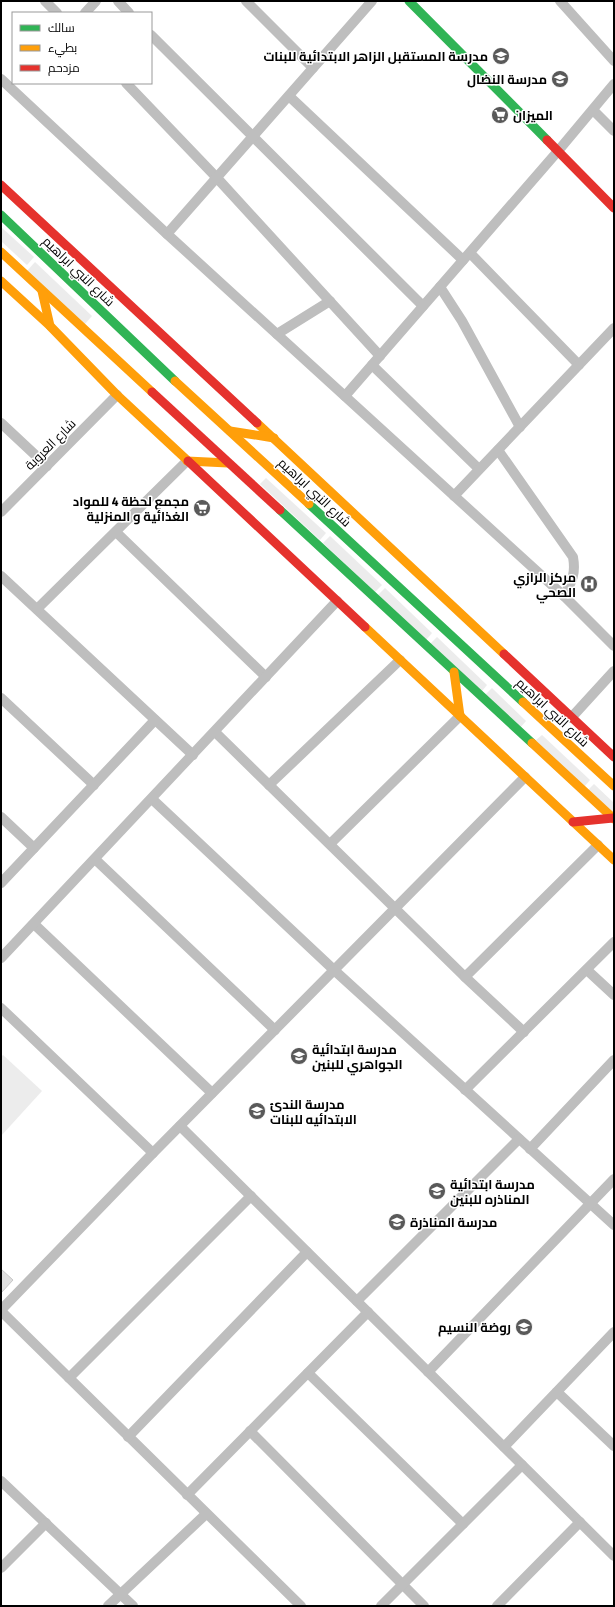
<svg xmlns="http://www.w3.org/2000/svg" width="615" height="1607" font-family="'Fira Sans Condensed',Cairo,sans-serif">
<style>
.green{fill:#ececec}
.building{fill:#dfdfdf;stroke:#c7c7c7}
.lines{fill:none;stroke-linecap:round;stroke-linejoin:round}
.street{stroke:#bebebe;stroke-width:10}
.fast{stroke:#30b455;stroke-width:9}
.slow{stroke:#ff9f0a;stroke-width:9}
.jam{stroke:#e5322d;stroke-width:9}
.labels{text-anchor:middle;stroke-width:3;stroke-linejoin:round;paint-order:stroke}
.poi-label{font-size:13px;font-weight:bold;fill:#000;stroke:#fff;text-anchor:end}
.street-label{font-size:13px;fill:#000;stroke:#fff}
</style>
<rect width="100%" height="100%" fill="#fff"/>
<g class="green">
<polygon points="1,227 34,257 27,265 1,241"/>
<polygon points="35,262 92,316 84,325 27,271"/>
<polygon points="266,478 326,533 320,540 260,484"/>
<polygon points="330,536 382,585 375,592 323,543"/>
<polygon points="385,588 432,633 426,640 378,595"/>
<polygon points="437,637 487,685 482,691 430,644"/>
<polygon points="492,688 526,721 520,728 485,695"/>
<polygon points="542,735 590,780 584,787 535,741"/>
<polygon points="594,784 614,803 614,814 588,790"/>
<polygon points="3,1055 42,1091 1,1136 1,1057"/>
</g>
<polygon class="building" points="1,1269 13,1280 1,1293"/>
<g class="lines">
<g class="street">
<polyline points="45,1 57,13"/>
<polyline points="118,1 129,13"/>
<polyline points="246,1 313,68"/>
<polyline points="560,1 614,61"/>
<polyline points="85,13 96,1"/>
<polyline points="151,35 423,306"/>
<polyline points="1,79 167,234 564,596 614,646"/>
<polyline points="126,83 217,178 380,356"/>
<polyline points="289,96 463,260"/>
<polyline points="593,110 614,131"/>
<polyline points="167,234 372,1"/>
<polyline points="470,253 579,365"/>
<polyline points="440,287 462,321 520,427"/>
<polyline points="277,334 330,301"/>
<polyline points="372,365 479,469"/>
<polyline points="345,396 558,151 614,84"/>
<polyline points="1,423 47,466"/>
<path d="M 498,450 L 573,557 C 576,574 572,581 564,596"/>
<polyline points="454,496 614,328"/>
<polyline points="1,512 117,395"/>
<polyline points="116,532 266,677"/>
<polyline points="1,576 193,755"/>
<polyline points="37,609 187,461"/>
<polyline points="1,698 94,785"/>
<polyline points="571,718 614,671"/>
<polyline points="215,732 465,977 524,1032"/>
<polyline points="269,785 400,660"/>
<polyline points="152,799 334,970 614,1225"/>
<polyline points="1,817 34,848"/>
<polyline points="330,844 460,716"/>
<polyline points="95,859 275,1030"/>
<polyline points="1,883 155,720"/>
<polyline points="34,924 212,1093"/>
<polyline points="1,958 337,601"/>
<polyline points="587,970 614,995"/>
<polyline points="465,977 598,845"/>
<polyline points="1,1008 153,1153"/>
<polyline points="465,1090 614,942"/>
<polyline points="180,1126 614,1556"/>
<polyline points="530,1149 614,1060"/>
<polyline points="357,1301 519,1139"/>
<polyline points="1,1310 153,1153 525,777"/>
<polyline points="1,1311 301,1606"/>
<polyline points="428,1372 614,1179"/>
<polyline points="308,1373 463,1524"/>
<polyline points="69,1378 251,1196"/>
<polyline points="557,1392 614,1446"/>
<polyline points="250,1431 424,1606"/>
<polyline points="128,1437 307,1252"/>
<polyline points="504,1447 614,1332"/>
<polyline points="1,1481 133,1606"/>
<polyline points="187,1495 368,1312"/>
<polyline points="1,1568 46,1523"/>
<polyline points="108,1606 206,1514"/>
<polyline points="381,1606 522,1465"/>
<polyline points="497,1606 580,1522"/>
</g>
<g class="fast">
<polyline points="409,1 547,140"/>
<polyline points="1,215 175,381"/>
<polyline points="309,504 523,702"/>
<polyline points="280,510 532,743"/>
</g>
<g class="slow">
<polyline points="1,252 152,392"/>
<polyline points="1,281 50,326 116,394 188,461"/>
<polyline points="42,291 50,326"/>
<polyline points="175,381 309,504"/>
<polyline points="257,423 504,654"/>
<polyline points="230,431 274,438"/>
<polyline points="187,461 228,463"/>
<polyline points="365,627 614,860"/>
<polyline points="454,672 460,716"/>
<polyline points="523,702 614,786"/>
<polyline points="532,743 614,819"/>
</g>
<g class="jam">
<polyline points="547,140 614,208"/>
<polyline points="1,185 257,423"/>
<polyline points="152,392 280,510"/>
<polyline points="188,461 365,627"/>
<polyline points="504,654 614,757"/>
<polyline points="573,822 613,818"/>
</g>
</g>
<defs>
<g id="school-disc" transform="scale(0.9)"><circle r="9.5" fill="#595959" stroke="#fff"/><path d="M0-5L7-2L0 1L-7-2ZM-4 1L0 2.5L4 1V4Q0 6-4 4Z" fill="#fff"/></g>
<g id="supermarket-disc" transform="scale(0.9)"><circle r="9.5" fill="#595959" stroke="#fff"/><path d="M-6-5.5h2.5l.6 2H6L4.5 2H-2.5L-4.4-4H-6ZM-1.5 3.2a1.3 1.3 0 1 0 .1 0ZM3 3.2a1.3 1.3 0 1 0 .1 0Z" fill="#fff"/></g>
<g id="hospital-disc" transform="scale(0.9)"><circle r="9.5" fill="#595959" stroke="#fff"/><path d="M-5-5h3v3.5h4V-5h3V5h-3V1.5h-4V5h-3Z" fill="#fff"/></g>
</defs>
<g fill-rule="evenodd">
<use href="#school-disc" x="501" y="56"/>
<use href="#school-disc" x="560" y="79"/>
<use href="#supermarket-disc" x="500" y="115"/>
<use href="#supermarket-disc" x="202" y="508"/>
<use href="#hospital-disc" x="589" y="584"/>
<use href="#school-disc" x="299" y="1056"/>
<use href="#school-disc" x="257" y="1111"/>
<use href="#school-disc" x="437" y="1191"/>
<use href="#school-disc" x="397" y="1222"/>
<use href="#school-disc" x="524" y="1327"/>
</g>
<g class="labels">
<g class="poi-label">
<text x="488" y="61">مدرسة المستقبل الزاهر الابتدائية للبنات</text>
<text x="547" y="84">مدرسة النضال</text>
<text x="513" y="120" text-anchor="start">الميزان</text>
<text x="189" y="506">مجمع لحظة 4 للمواد<tspan x="189" dy="15">الغذائية و المنزلية</tspan></text>
<text x="576" y="582">مركز الرازي<tspan x="576" dy="15">الصحي</tspan></text>
<text x="312" y="1054" text-anchor="start">مدرسة ابتدائية<tspan x="312" dy="15">الجواهري للبنين</tspan></text>
<text x="270" y="1109" text-anchor="start">مدرسة الندئ<tspan x="270" dy="15">الابتدائيه للبنات</tspan></text>
<text x="450" y="1189" text-anchor="start">مدرسة ابتدائية<tspan x="450" dy="15">المناذره للبنين</tspan></text>
<text x="410" y="1227" text-anchor="start">مدرسة المناذرة</text>
<text x="511" y="1332">روضة النسيم</text>
</g>
<g class="street-label">
<text transform="translate(79 271) rotate(44)" y="5">شارع النبي ابراهيم</text>
<text transform="translate(50 444) rotate(-45)" y="5">شارع العروبة</text>
<text transform="translate(315 492) rotate(43)" y="5">شارع النبي ابراهيم</text>
<text transform="translate(553 712) rotate(43)" y="5">شارع النبي ابراهيم</text>
</g>
</g>
<rect width="615" height="1607" fill="none" stroke="#000000" stroke-width="4"/>
<rect x="12" y="12" width="140" height="72" fill="#ffffff" stroke="#999999"/>
<rect x="20" y="25" width="20" height="6" fill="#30b455" stroke="#999999"/>
<text x="48" y="32" font-size="12" fill="#000000">سالك</text>
<rect x="20" y="45" width="20" height="6" fill="#ff9f0a" stroke="#999999"/>
<text x="48" y="52" font-size="12" fill="#000000">بطيء</text>
<rect x="20" y="65" width="20" height="6" fill="#e5322d" stroke="#999999"/>
<text x="48" y="72" font-size="12" fill="#000000">مزدحم</text>
</svg>
